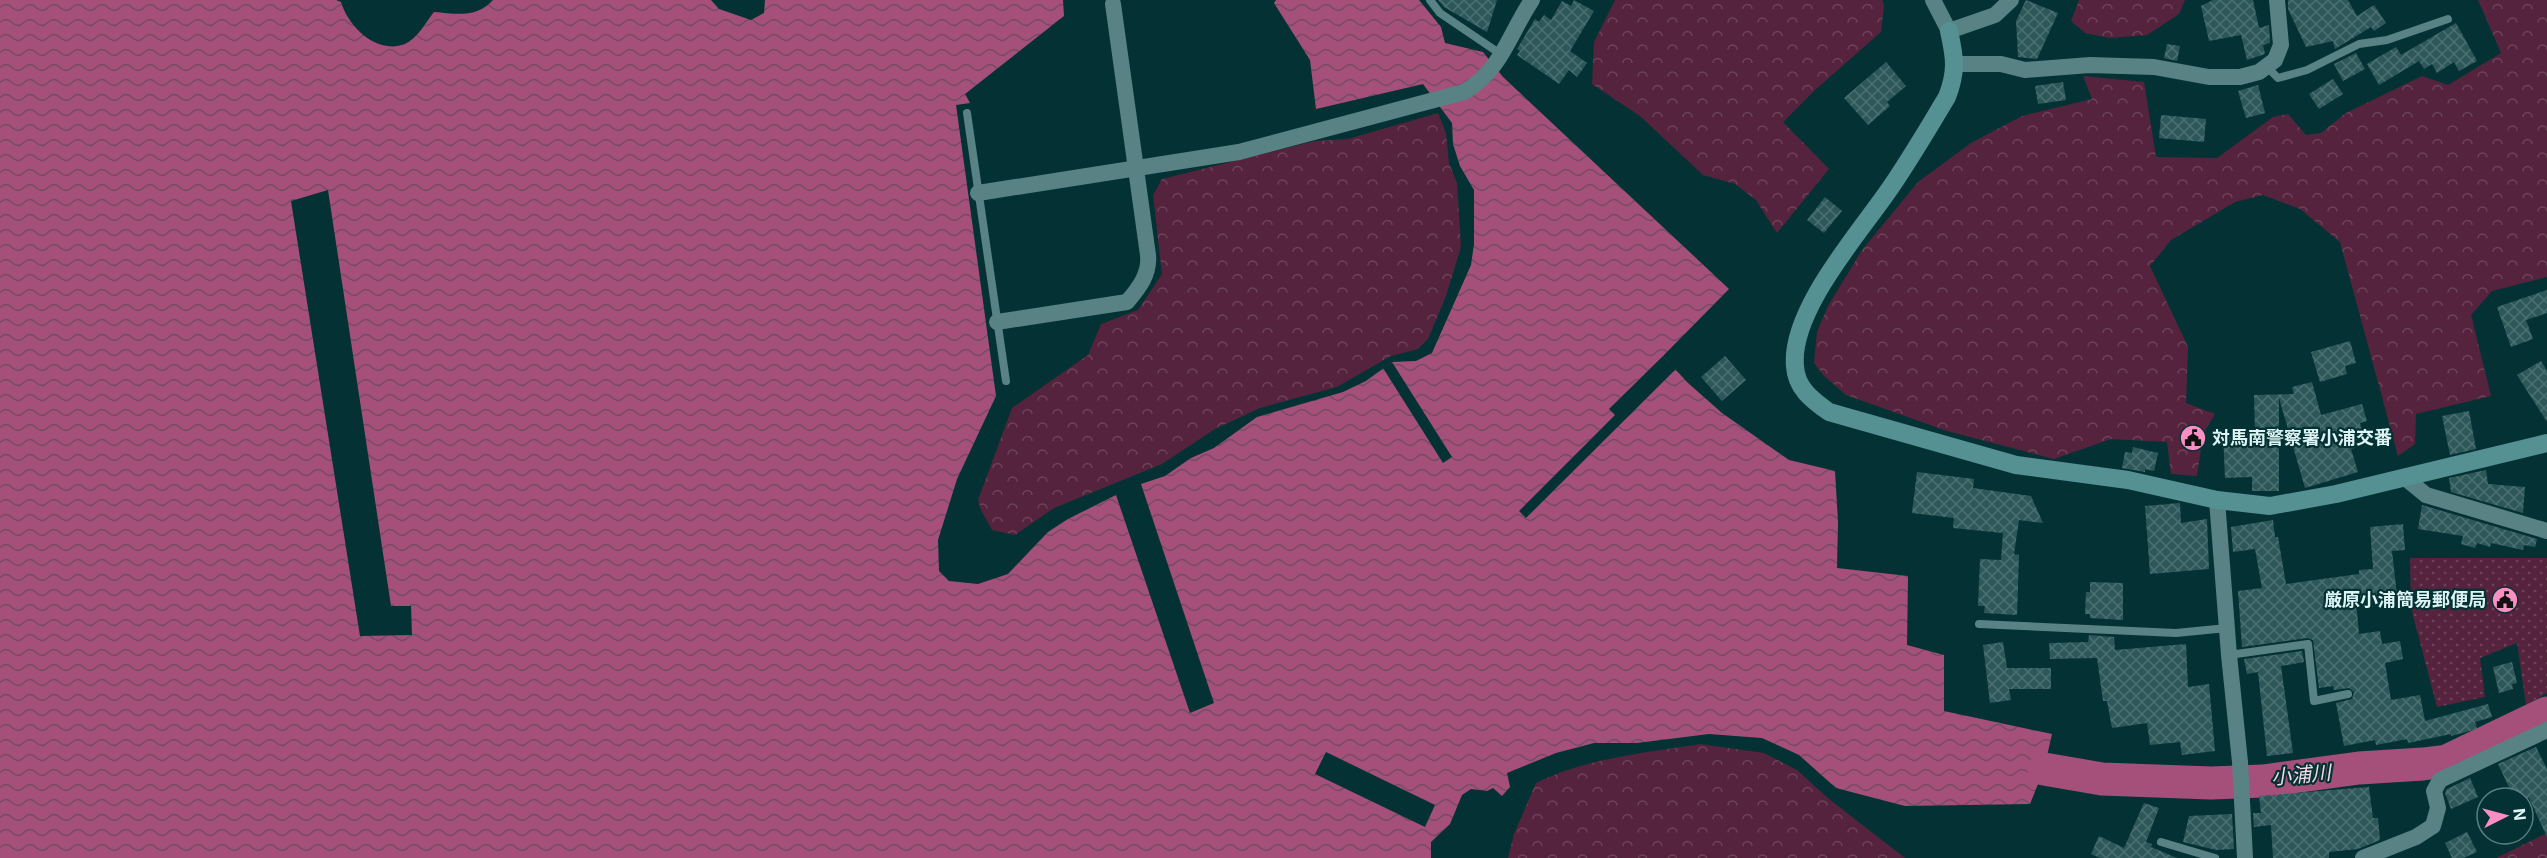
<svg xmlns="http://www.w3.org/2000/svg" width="2547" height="858" font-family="Inter,'Noto Sans JP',sans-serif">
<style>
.forest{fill:url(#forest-crowns)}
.garden{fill:url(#garden-dots)}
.water{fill:url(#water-waves)}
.pier{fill:#043234}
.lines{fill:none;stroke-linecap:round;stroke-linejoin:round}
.river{stroke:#a5507b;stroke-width:33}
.building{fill:url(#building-cross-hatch)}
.lane{stroke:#588284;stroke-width:8}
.street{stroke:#588284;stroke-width:16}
.secondary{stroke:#559093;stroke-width:18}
.labels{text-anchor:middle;stroke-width:4.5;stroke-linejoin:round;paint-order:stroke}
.poi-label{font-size:18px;font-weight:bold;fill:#ddf3f4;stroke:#043234;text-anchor:start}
.water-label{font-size:20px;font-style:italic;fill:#f2d9e4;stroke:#043234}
</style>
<defs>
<pattern id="forest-crowns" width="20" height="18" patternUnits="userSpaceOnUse" patternTransform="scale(1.5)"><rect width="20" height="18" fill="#55233d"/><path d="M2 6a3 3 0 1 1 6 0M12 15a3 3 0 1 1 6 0" fill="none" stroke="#6d435a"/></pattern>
<pattern id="garden-dots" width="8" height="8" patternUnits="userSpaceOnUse" patternTransform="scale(1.5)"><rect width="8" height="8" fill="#55233d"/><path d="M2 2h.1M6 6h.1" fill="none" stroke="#6d435a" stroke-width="1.8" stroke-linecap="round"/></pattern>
<pattern id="water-waves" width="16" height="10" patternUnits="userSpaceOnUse" patternTransform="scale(1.5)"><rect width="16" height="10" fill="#a5507b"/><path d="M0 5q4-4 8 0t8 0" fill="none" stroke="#744c62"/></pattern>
<pattern id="building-cross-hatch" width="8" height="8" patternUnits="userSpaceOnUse" patternTransform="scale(1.5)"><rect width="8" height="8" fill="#2d5759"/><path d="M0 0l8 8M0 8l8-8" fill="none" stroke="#4b7071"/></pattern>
</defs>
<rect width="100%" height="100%" fill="#043234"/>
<g class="forest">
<polygon points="1615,0 1882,0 1884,5 1881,32 1815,90 1783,122 1829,169 1777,233 1756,200 1735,184 1703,175 1640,116 1592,84 1594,42"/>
<polygon points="2079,0 2185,0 2179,14 2147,35 2110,38 2085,33 2071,21"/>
<polygon points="2478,0 2547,0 2547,277 2492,291 2471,315 2491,396 2416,414 2415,444 2398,456 2340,242 2300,209 2263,195 2235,202 2171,240 2150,266 2188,347 2186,403 2215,414 2203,434 2197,476 2171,474 2167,442 2111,439 2054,459 1947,431 1846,395 1824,376 1814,363 1817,332 1828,306 1862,250 1918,182 1971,143 2022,116 2092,99 2083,76 2144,82 2156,157 2217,158 2273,117 2288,114 2306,135 2321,133 2346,113 2422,76 2448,85 2501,53"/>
<polygon points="1438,113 1446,133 1449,163 1457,183 1461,247 1446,296 1428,339 1418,349 1391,356 1337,387 1260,408 1215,429 1162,464 1054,508 1015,535 992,530 981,510 978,500 1012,408 1088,355 1101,324 1138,310 1162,274 1153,195 1162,179 1315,141 1348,139"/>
<path d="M 1700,744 L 1764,753 L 1797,770 L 1829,799 L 1905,858 L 1508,858 L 1514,834 L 1536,783 C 1587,758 1644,753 1700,744 Z"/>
<polygon points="2547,833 2547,858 2496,858"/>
</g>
<polygon class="garden" points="2410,558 2547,558 2547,693 2526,705 2517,643 2480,658 2485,697 2437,707 2411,608"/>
<path class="water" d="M 0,0 L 336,0 L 341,2 C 348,26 376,55 405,44 C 417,39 426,22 434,12 C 457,14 477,18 493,0 L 711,0 L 719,9 L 751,20 L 764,13 L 765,0 L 1063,0 L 1064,16 L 965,94 L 970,103 L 956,105 L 996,396 L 957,479 L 938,540 L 939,571 L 949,581 L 978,584 L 1008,574 L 1048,532 L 1068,519 L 1116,495 L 1190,713 L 1214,703 L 1141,484 L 1165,476 L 1191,458 L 1214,448 L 1257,417 L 1343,392 L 1366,381 L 1392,362 L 1416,361 L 1432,353 L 1471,265 L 1474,244 L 1474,190 L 1460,166 L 1453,144 L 1452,123 L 1423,84 L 1316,109 L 1310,60 L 1274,3 L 1276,0 L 1419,0 L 1441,27 L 1445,43 L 1483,52 L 1503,77 L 1729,289 L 1663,356 L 1688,383 L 1722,413 L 1789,460 L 1835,471 L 1838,522 L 1837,568 L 1908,576 L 1907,645 L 1944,655 L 1944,711 L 2052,734 L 2044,769 L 2030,804 L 1905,806 L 1836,788 L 1799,755 L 1762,738 L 1709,734 L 1637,743 L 1594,743 L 1556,753 L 1507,773 L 1510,787 L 1502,796 L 1493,788 L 1487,791 L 1471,789 L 1462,795 L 1450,824 L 1431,842 L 1431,858 L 0,858 Z"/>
<g class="pier">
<polygon points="328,190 391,606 411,606 412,635 360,636 291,201"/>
<polygon points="1663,356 1676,369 1526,518 1519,511 1615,415 1609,409"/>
<polygon points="1392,362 1452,457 1443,463 1383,368"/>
<polygon points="1326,752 1435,805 1425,827 1315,774"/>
</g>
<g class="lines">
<polyline class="river" points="2044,769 2102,779 2211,783 2263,781 2359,768 2423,764 2447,761 2547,713"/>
</g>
<g class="building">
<polygon points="1438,0 1497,0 1487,32 1444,7"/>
<polygon points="1574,0 1594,11 1570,51 1587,63 1577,77 1569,70 1559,84 1517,55 1520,51 1517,49 1535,19 1539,22 1544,15 1551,20 1562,1 1571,6"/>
<polygon points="2026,0 2058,13 2037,59 2018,57 2016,21"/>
<polygon points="2213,0 2253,0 2259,28 2269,25 2270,43 2263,45 2265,54 2247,60 2241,35 2209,41 2201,6"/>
<polygon points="2288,0 2348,0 2357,16 2374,5 2386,23 2374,31 2371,27 2335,49 2333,41 2306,47 2288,9"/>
<polygon points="2456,23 2477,61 2459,71 2454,62 2437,73 2432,64 2424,69 2419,61 2379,85 2367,64 2396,47 2401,55"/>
<polygon points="2167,44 2180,46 2177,61 2164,58"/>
<polygon points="2356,53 2365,69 2343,81 2334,64"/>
<polygon points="1886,62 1906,86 1887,102 1890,106 1868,125 1844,98"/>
<polygon points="2333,79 2343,94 2319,109 2309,94"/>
<polygon points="2063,82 2066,100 2038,104 2035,86"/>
<polygon points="2258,85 2265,113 2246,118 2238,91"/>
<polygon points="2161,115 2206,119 2204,142 2159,138"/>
<polygon points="1825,197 1842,211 1824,233 1807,220"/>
<polygon points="2547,290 2547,313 2526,320 2533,339 2511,347 2497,307"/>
<polygon points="2350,341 2356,363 2345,366 2347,374 2320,382 2311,352"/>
<polygon points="1725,356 1746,380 1722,401 1701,377"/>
<polygon points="2541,361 2547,371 2547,422 2517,375"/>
<polygon points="2312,382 2321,415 2362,404 2367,421 2360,423 2364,438 2353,441 2355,448 2351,449 2358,472 2305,488 2279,398 2279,491 2252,491 2252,477 2225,478 2223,433 2255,432 2254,395 2294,394 2292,387"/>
<polygon points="2469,411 2476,449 2450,455 2442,416"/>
<polygon points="2133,447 2158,453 2154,471 2145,469 2145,472 2122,468 2125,452 2132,453"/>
<polygon points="2486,470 2488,484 2525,487 2523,513 2451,492 2449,478"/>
<polygon points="1917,472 1974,479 1973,488 2031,496 2043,523 2019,520 2014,554 2019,555 2017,615 1984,613 1985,606 1978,606 1980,559 2001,560 2003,533 1953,528 1954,518 1912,513"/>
<polygon points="2180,503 2181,523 2207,519 2209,569 2150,574 2145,506"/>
<polygon points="2422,505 2537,539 2535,547 2524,545 2523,550 2491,543 2490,547 2477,543 2475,548 2461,544 2463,536 2418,529"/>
<polygon points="2273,520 2275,537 2278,537 2286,584 2359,574 2359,570 2373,569 2370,527 2403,524 2405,550 2392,551 2397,595 2356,600 2359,634 2380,631 2382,644 2400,641 2403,659 2385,663 2391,700 2420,695 2425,721 2488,704 2492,717 2475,722 2477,729 2451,736 2451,734 2408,743 2407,739 2376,745 2375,740 2344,746 2336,703 2352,699 2354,692 2349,688 2334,690 2333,686 2319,688 2313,640 2307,638 2242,647 2238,591 2262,588 2255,549 2233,552 2231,527"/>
<polygon points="2090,582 2123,583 2123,620 2090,618 2090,614 2085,614 2086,592 2090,592"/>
<polygon points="2089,635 2114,637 2115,650 2186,644 2188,687 2209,684 2215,751 2182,755 2180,742 2150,745 2147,723 2112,728 2107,701 2103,701 2097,658 2050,659 2049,643 2088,642"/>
<polygon points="2003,642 2007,668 2051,668 2051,689 2009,689 2011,700 1990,703 1983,645"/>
<polygon points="2302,651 2304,662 2281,666 2293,753 2267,756 2258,672 2247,674 2244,659"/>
<polygon points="2512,662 2517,683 2512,684 2513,689 2499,693 2493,667"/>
<polygon points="2536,747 2547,769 2547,837 2529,798 2514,798 2498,764"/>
<polygon points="2470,778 2478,797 2451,809 2445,793 2447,789"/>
<polygon points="2369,787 2373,818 2378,818 2380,840 2358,849 2329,852 2329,858 2273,858 2271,825 2254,827 2253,813 2261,813 2259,796"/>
<polygon points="2144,803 2159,808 2146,842 2152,844 2151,847 2177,858 2100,858 2091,854 2099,836 2124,848"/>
<polygon points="2232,814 2234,849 2216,850 2183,842 2189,816"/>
<polygon points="2467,832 2477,852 2463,858 2452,858 2445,843"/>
</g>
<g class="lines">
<g class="lane">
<polyline points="1430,0 1440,13 1502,55"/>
<polyline points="2267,67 2278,78 2307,70 2359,44 2387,40 2448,19"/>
<polyline points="967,113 1006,381"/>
<polyline points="1979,624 2176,633 2227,628"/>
<polyline points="2229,655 2308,644 2314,701 2348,694"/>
<polyline points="2161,842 2215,858"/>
</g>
<g class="street">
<polyline points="1933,0 1949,31 1995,15 2011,0"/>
<polyline points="1955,64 2001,64 2025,70 2090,65 2154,67 2209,77 2240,77 2259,72 2275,60 2281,45 2277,0"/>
<path d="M 978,193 L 1239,152 L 1464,92 C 1502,70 1509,34 1532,0"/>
<path d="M 997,322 L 1127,302 C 1139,288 1150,274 1148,255 L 1113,4"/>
<polyline points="2404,477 2426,495 2547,531"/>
<polyline points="2217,500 2229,655 2240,762 2245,858"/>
<polyline points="2363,858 2416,837 2433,826 2438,808 2434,791 2440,780 2547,730"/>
</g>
<path class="secondary" d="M 1949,31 C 1955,58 1957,71 1947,97 C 1927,130 1908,163 1886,194 C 1856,237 1790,312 1795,366 C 1796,388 1812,400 1829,412 L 2016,465 L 2128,480 L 2217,500 L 2270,506 L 2336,494 L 2547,443"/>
</g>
<defs>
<g id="civic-disc" transform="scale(1.35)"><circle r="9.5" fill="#fb8fc4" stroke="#043234"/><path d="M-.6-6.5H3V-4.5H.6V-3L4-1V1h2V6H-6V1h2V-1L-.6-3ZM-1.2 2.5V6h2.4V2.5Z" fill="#111"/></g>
</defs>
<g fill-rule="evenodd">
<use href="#civic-disc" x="2193" y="438"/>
<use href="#civic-disc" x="2505" y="600"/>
</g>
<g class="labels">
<g class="poi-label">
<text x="2212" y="444">対馬南警察署小浦交番</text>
<text x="2486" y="606" text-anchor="end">厳原小浦簡易郵便局</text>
</g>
<g class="water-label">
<text transform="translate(2301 775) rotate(-5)" y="7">小浦川</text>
</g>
</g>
<g transform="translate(2505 816) rotate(84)"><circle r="28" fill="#043234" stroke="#5b7f81" stroke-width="1.5"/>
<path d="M0-4.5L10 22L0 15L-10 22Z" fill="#fb8fc4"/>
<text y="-9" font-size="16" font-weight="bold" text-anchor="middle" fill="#ddf3f4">N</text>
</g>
</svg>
